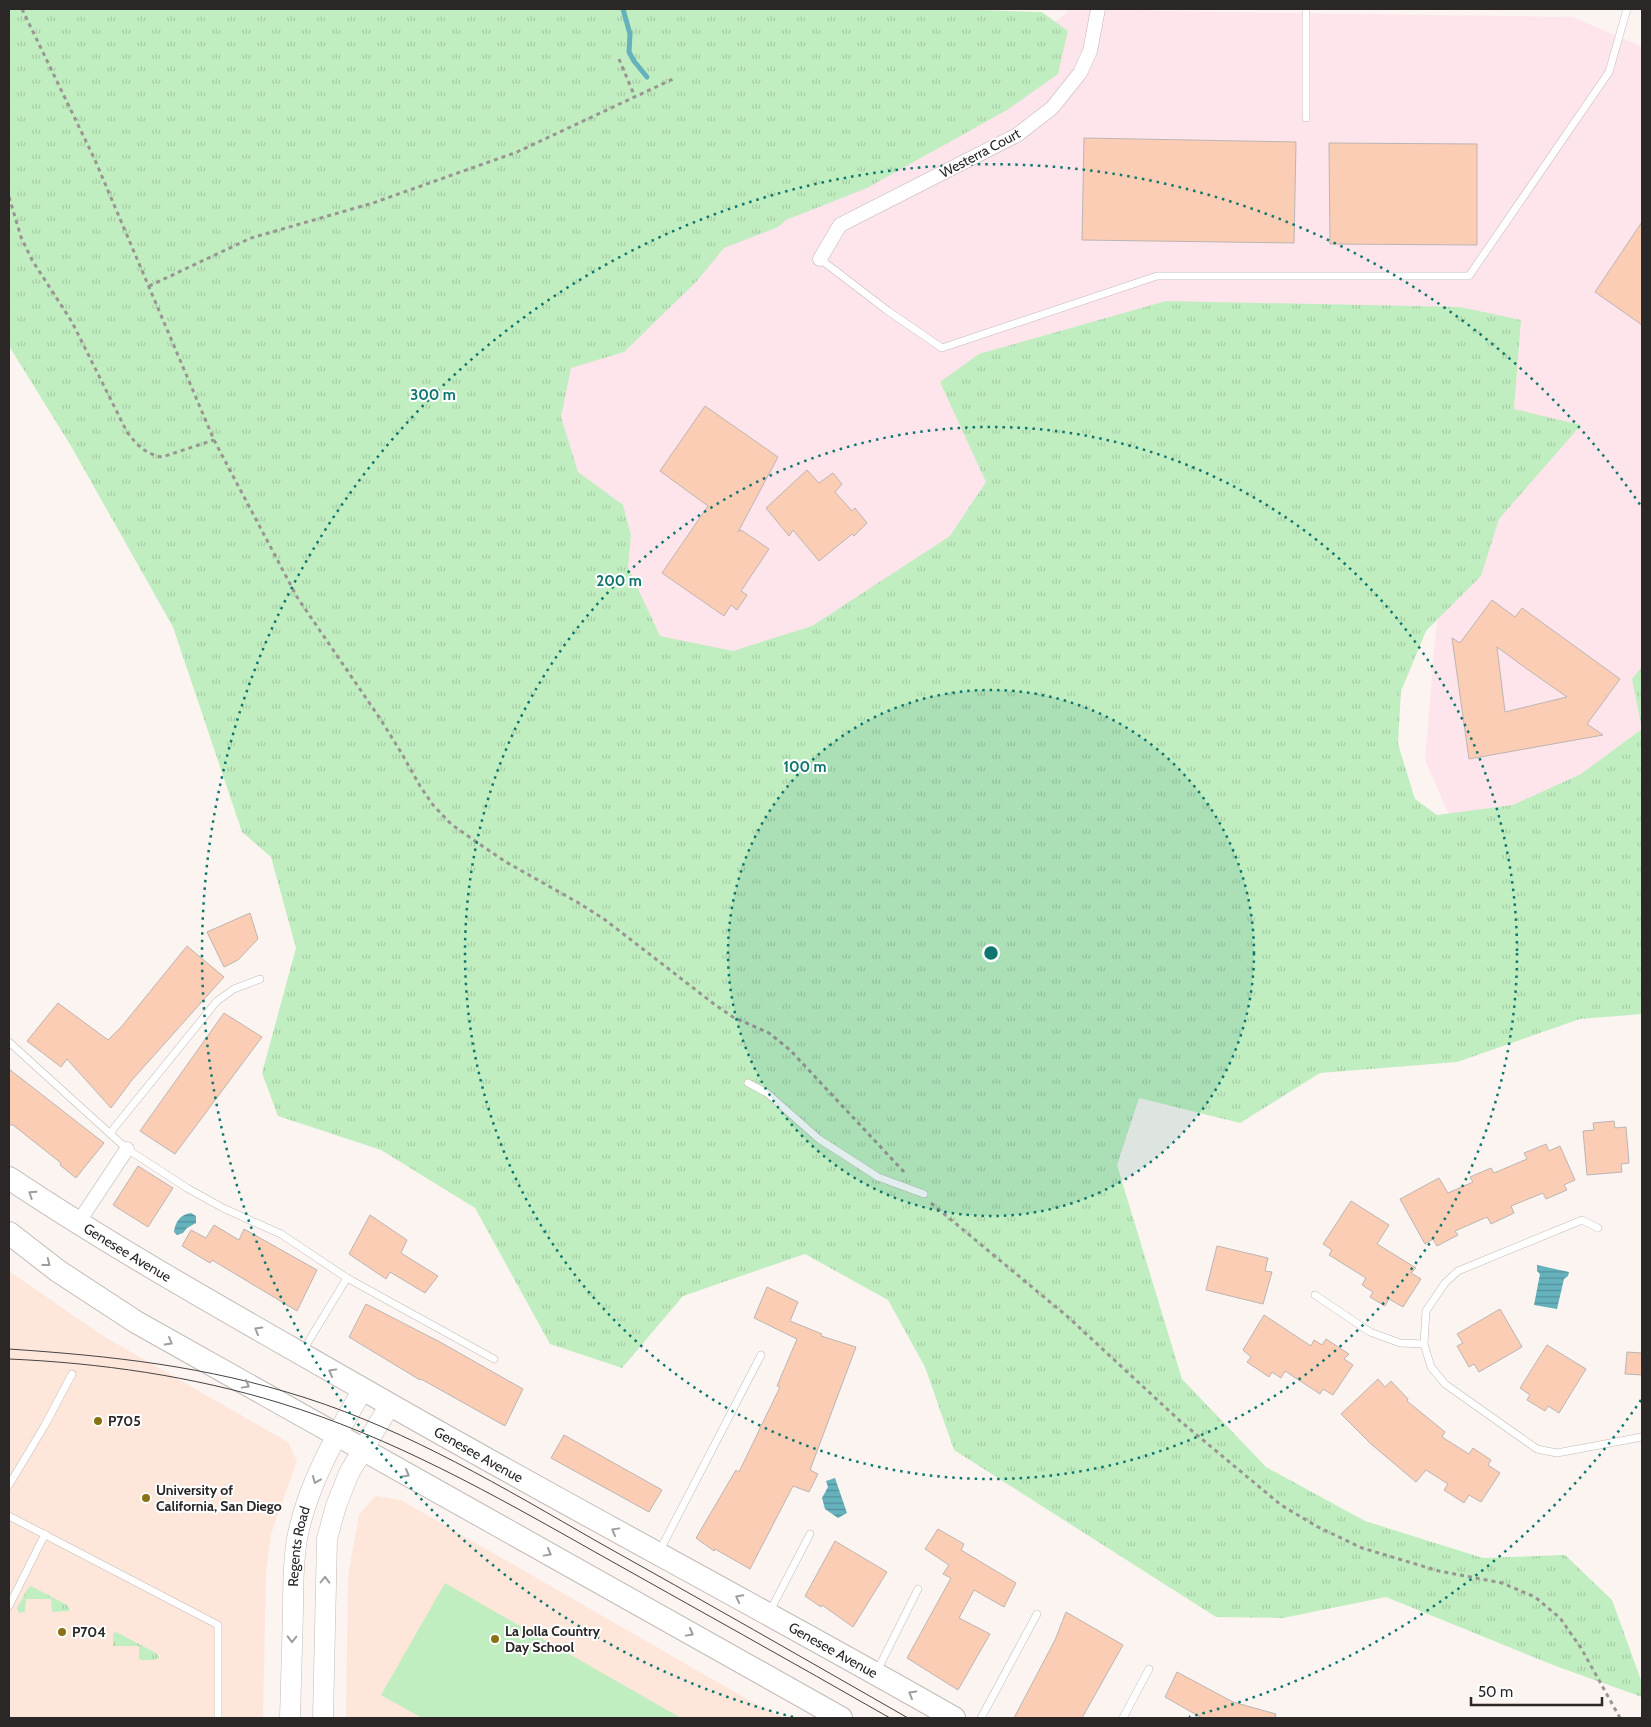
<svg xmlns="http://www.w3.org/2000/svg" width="1651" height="1727" font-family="Cabin,sans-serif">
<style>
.commercial{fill:#fee4eb}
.education{fill:#fee6db}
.grass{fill:url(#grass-tufts)}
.garden{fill:#c1eec0}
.water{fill:url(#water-rules)}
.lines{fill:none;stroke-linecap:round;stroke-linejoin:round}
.stream{stroke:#65b2bd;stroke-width:5}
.building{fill:#fccdb5;stroke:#bcb5b2;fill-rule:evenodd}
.lane-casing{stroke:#c1bab6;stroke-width:8}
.street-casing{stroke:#c1bab6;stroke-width:15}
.secondary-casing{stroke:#c1bab6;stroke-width:21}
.primary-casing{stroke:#c1bab6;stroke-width:24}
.path{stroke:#9a9592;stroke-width:3;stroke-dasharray:4 4;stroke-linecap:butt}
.lane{stroke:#fff;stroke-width:7}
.street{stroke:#fff;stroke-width:14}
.secondary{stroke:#fff;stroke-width:20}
.primary{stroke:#fff;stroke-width:22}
.tram{stroke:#474342;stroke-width:1}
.oneway{stroke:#9f9e9d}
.ring{fill:none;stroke:#0f766e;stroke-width:2.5;stroke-dasharray:2.5 5}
.poi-dot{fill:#887214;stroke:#fff;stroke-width:2}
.labels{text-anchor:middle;stroke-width:4;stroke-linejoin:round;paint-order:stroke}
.street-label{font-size:14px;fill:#2a2726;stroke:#fff}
.poi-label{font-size:14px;font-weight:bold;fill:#2a2726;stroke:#fff;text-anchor:start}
.centre{fill:#0f766e;stroke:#fff;stroke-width:2.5}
.ring-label{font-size:15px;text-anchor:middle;font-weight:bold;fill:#0f766e;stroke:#fff;stroke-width:4;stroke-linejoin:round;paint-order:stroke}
</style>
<defs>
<pattern id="grass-tufts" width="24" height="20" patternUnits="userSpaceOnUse" patternTransform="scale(1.25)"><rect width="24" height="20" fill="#c1eec0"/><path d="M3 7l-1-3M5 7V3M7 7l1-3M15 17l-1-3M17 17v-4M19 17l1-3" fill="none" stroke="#a6cca5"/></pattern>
<pattern id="water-rules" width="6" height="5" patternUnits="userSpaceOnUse" patternTransform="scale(1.25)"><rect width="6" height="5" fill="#65b2bd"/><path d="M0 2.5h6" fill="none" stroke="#539199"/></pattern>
</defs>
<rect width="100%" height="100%" fill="#fbf4f0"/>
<polygon class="commercial" points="1071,9 1115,9 1156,11 1573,17 1642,47 1642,760 1454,826 1425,760 1441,571 1011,513 937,610 650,692 536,361 1006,61"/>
<g class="education">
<polygon points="9,1271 103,1336 288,1442 297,1461 271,1534 266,1573 263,1718 9,1718"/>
<polygon points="375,1496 401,1500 752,1702 784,1718 346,1718 348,1576 359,1515"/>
</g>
<g class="grass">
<polygon points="9,9 945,9 1042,12 1068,31 1058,74 1007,110 867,188 786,220 778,227 724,248 696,282 624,352 571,368 561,417 578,472 623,505 631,535 628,567 660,636 733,651 812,626 950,536 986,482 940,382 979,354 1166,301 1460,307 1521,320 1514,409 1581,425 1499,519 1481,576 1426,631 1401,691 1398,744 1415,799 1437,815 1513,805 1581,774 1642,729 1632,679 1642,667 1642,1014 1580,1019 1457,1062 1320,1073 1240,1123 1139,1098 1117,1165 1182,1379 1266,1467 1365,1521 1483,1558 1565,1555 1612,1600 1642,1683 1642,1697 1553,1665 1386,1597 1283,1618 1216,1617 954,1450 925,1367 888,1300 805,1254 683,1296 622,1368 550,1344 475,1208 381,1150 278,1116 262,1073 296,948 271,857 242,832 173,627 71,446 9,346"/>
<polygon points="31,1586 67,1605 69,1608 69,1611 52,1612 51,1599 26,1599 25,1612 19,1613 17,1608 28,1588"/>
<polygon points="116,1632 156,1653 159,1657 155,1660 141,1660 139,1658 139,1646 113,1646 113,1634"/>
</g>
<polygon class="garden" points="445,1583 681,1718 422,1718 381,1695"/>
<g class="water">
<path d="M 191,1213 L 196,1216 L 196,1223 L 187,1228 L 183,1233 L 177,1235 L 174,1232 C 175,1223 180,1214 191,1213 Z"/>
<polygon points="1537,1265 1569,1272 1568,1276 1564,1279 1557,1309 1534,1305 1540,1274 1537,1271"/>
<polygon points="835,1478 847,1513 838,1518 825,1509 822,1498 828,1487 826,1481"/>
</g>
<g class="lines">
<polyline class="stream" points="623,9 630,34 629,52 634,61 647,77"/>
</g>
<g class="building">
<polygon points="1084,138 1296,142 1294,243 1082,240"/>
<polygon points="1329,143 1477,144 1477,245 1330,244"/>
<polygon points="1642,222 1642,325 1595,292"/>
<polygon points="705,406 778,457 738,532 741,530 769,549 741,591 747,595 737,610 731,605 724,616 662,573 708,506 660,471"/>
<polygon points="807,470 819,483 833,473 842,484 835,492 852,511 855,508 867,523 854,536 852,534 819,561 793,530 789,536 766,508"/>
<path d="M 1492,600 L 1515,617 L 1522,608 L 1620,679 L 1587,724 L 1603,735 L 1469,759 L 1452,638 L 1460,643 ZM 1497,647 L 1527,669 L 1567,697 L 1505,712 Z"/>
<polygon points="250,913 258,939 238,960 224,967 207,932"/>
<polygon points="187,946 224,977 132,1080 111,1108 67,1059 61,1067 27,1041 58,1003 108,1040 122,1026"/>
<polygon points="224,1013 262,1037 175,1154 140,1131"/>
<polygon points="9,1069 104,1143 76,1178 60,1165 61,1163 13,1125 9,1125"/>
<polygon points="1614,1121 1615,1128 1626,1127 1629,1163 1621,1164 1622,1172 1587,1175 1583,1131 1594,1130 1593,1123"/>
<polygon points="1546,1144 1549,1151 1560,1146 1575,1180 1564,1185 1567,1190 1546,1199 1543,1193 1511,1206 1514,1213 1491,1224 1487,1217 1455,1231 1458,1235 1437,1246 1433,1239 1425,1244 1400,1199 1439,1178 1448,1193 1473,1182 1470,1177 1491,1168 1494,1173 1527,1159 1524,1153"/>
<polygon points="138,1166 173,1188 148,1227 113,1205"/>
<polygon points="1351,1201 1389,1225 1377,1244 1416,1268 1411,1273 1421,1279 1403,1307 1389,1299 1385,1306 1370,1297 1373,1292 1362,1285 1366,1278 1329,1255 1332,1250 1323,1244"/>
<polygon points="370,1215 407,1240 401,1253 438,1276 425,1293 390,1272 386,1279 349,1254"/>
<polygon points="214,1225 239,1240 244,1229 317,1270 297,1311 212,1260 210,1263 182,1246 191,1230 206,1238"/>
<polygon points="1217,1246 1268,1258 1265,1271 1272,1272 1263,1304 1206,1290"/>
<polygon points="767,1287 798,1302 790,1321 822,1334 821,1336 856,1347 810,1470 818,1474 809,1492 793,1486 750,1569 715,1549 714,1551 696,1538 736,1470 739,1472 780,1387 777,1386 797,1339 754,1318"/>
<polygon points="366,1304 440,1342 523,1389 505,1426 421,1379 420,1380 349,1337"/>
<polygon points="1500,1309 1522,1347 1479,1372 1474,1364 1469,1367 1457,1346 1463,1343 1457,1334"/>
<polygon points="1264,1315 1311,1346 1314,1340 1322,1345 1326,1339 1349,1354 1344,1359 1353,1365 1333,1395 1323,1389 1320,1394 1285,1371 1281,1378 1272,1372 1269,1377 1247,1362 1251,1357 1243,1350"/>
<polygon points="1547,1345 1586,1369 1559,1413 1548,1406 1545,1411 1527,1400 1530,1395 1520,1388"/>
<polygon points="1627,1352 1642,1353 1642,1375 1625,1374"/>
<polygon points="1378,1379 1385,1387 1391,1381 1408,1399 1407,1401 1445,1432 1442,1437 1469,1454 1473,1448 1491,1460 1488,1465 1500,1473 1481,1502 1469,1495 1464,1503 1444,1490 1448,1484 1426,1470 1416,1482 1371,1444 1341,1414"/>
<polygon points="564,1435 662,1490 649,1512 551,1458"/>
<polygon points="938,1529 964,1544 961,1550 1016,1583 1004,1607 974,1590 959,1618 990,1634 958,1690 907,1658 951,1578 943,1574 949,1565 925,1549"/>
<polygon points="835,1541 887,1572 853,1627 822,1605 821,1607 805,1596"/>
<polygon points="1066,1612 1123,1645 1082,1718 1014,1718 1055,1640"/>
<polygon points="1177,1672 1233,1702 1276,1714 1275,1718 1202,1718 1165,1697"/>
</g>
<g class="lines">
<g class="lane-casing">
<g id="lane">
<polyline points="1306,9 1306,118"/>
<polyline points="820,259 888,311 942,348 1157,276 1469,276 1609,72 1627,9"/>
<polyline points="9,1042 127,1149 187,1188 223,1208 281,1234 347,1278 494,1359"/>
<polyline points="748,1083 767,1093 819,1139 878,1177 924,1194"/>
<polyline points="110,1133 217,1001 234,989 260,979"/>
<polyline points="1598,1228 1582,1220 1458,1271 1445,1283 1426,1311 1424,1344 1431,1367 1445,1384 1537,1449 1557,1453 1642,1437"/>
<polyline points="1315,1295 1370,1332 1400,1343 1424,1344"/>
<polyline points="302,1352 347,1278"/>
<polyline points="9,1485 45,1425 72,1374"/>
<polyline points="9,1516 218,1625 218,1718"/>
<polyline points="659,1552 761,1355"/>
<polyline points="9,1606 45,1534"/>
<polyline points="770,1611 810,1534"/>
<polyline points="877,1671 918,1589"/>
<polyline points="981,1718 1037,1614"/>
<polyline points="1123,1718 1149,1669"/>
</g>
</g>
<g class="street-casing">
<g id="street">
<polyline points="820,259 840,225 1017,135 1052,108 1080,73 1090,51 1098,9"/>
<polyline points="78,1223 127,1149"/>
</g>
</g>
<g class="secondary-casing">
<g id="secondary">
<path id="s1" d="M 290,1718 C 291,1683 292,1647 293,1611 C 293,1587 293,1562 297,1539 C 307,1485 336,1436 363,1389"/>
<polyline points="323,1718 327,1539 336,1506 349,1473 390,1405"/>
</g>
</g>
<g class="primary-casing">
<g id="primary">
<path id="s2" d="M 9,1178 C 123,1254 243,1320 361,1388 C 557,1501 758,1606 954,1718"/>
<polyline points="9,1233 58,1271 136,1322 841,1718"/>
</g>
</g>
<g class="path">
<polyline points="22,9 95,160 214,440 297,597 381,720 402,754 420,786 433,805 451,824 475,841 506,862 577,902 604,919 714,1004 733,1017 769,1033 790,1050 905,1173"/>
<polyline points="619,59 635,97"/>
<path d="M 9,197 L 21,237 L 32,260 L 72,322 L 127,432 C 137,445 145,454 162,457 L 214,440"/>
<polyline points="149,286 251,238 373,203 517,152 673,79"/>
<polyline points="931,1203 1068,1317 1179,1420 1281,1505 1318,1527 1362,1548 1439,1571 1502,1583 1535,1597 1560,1618 1581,1648 1620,1718"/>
</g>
<use href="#lane" class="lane"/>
<use href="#street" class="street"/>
<use href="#secondary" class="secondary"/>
<use href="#primary" class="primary"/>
<g class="tram">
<path d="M 9,1349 C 112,1356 206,1366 306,1398 C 409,1431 504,1488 598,1542 C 702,1600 805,1659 908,1718"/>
<path d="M 9,1359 C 100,1363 192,1376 280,1403 C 392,1437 494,1495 595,1552 C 693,1607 792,1662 890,1718"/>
</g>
</g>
<defs><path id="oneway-chevron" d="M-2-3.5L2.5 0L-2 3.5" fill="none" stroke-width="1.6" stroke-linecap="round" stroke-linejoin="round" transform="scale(1.25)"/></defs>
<g class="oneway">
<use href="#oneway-chevron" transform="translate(32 1194) rotate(-146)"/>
<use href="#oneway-chevron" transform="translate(47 1263) rotate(38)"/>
<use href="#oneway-chevron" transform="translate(258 1330) rotate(-150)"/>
<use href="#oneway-chevron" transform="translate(169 1342) rotate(30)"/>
<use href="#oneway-chevron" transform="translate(332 1372) rotate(-151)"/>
<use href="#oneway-chevron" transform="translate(246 1385) rotate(29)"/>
<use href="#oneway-chevron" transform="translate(406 1474) rotate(29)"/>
<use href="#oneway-chevron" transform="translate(316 1480) rotate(113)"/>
<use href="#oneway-chevron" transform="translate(615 1531) rotate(-151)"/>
<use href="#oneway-chevron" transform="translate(548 1553) rotate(29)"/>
<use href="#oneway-chevron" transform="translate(325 1580) rotate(-89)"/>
<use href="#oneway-chevron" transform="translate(739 1598) rotate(-152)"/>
<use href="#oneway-chevron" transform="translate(690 1633) rotate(29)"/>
<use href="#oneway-chevron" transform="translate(292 1639) rotate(91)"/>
<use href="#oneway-chevron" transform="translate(912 1694) rotate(-150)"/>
</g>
<circle cx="991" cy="953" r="263" fill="#0f766e" fill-opacity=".12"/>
<g class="ring">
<circle cx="991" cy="953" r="263"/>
<circle cx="991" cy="953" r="526"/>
<path d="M1641 1400A789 789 0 0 1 1189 1717M793 1717A789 789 0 1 1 1641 506"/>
</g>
<g class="poi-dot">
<circle cx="98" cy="1421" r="5"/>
<circle cx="146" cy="1498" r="5"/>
<circle cx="62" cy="1632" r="5"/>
<circle cx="495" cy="1639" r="5"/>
</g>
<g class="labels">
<g class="street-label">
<text transform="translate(980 153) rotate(-28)" y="5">Westerra Court</text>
<text dy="5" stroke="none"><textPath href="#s2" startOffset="140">Genesee Avenue</textPath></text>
<text dy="5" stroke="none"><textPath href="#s2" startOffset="545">Genesee Avenue</textPath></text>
<text dy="5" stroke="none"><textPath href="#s1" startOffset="172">Regents Road</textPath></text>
<text dy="5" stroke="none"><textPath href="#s2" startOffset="950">Genesee Avenue</textPath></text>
</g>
<g class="poi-label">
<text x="108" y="1426">P705</text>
<text x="156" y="1495">University of<tspan x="156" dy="16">California, San Diego</tspan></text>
<text x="505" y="1636">La Jolla Country<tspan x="505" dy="16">Day School</tspan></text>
<text x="72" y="1637">P704</text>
</g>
</g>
<circle cx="991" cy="953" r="8" class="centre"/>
<g class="ring-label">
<text x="433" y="400">300 m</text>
<text x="619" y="586">200 m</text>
<text x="805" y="772">100 m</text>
</g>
<rect width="1651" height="1727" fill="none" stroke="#2a2726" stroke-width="20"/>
<path d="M1471 1697v8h131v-8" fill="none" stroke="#2a2726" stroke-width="2.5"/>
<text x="1478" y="1697" font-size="15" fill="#2a2726" stroke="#ffffff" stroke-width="4" paint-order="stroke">50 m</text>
</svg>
